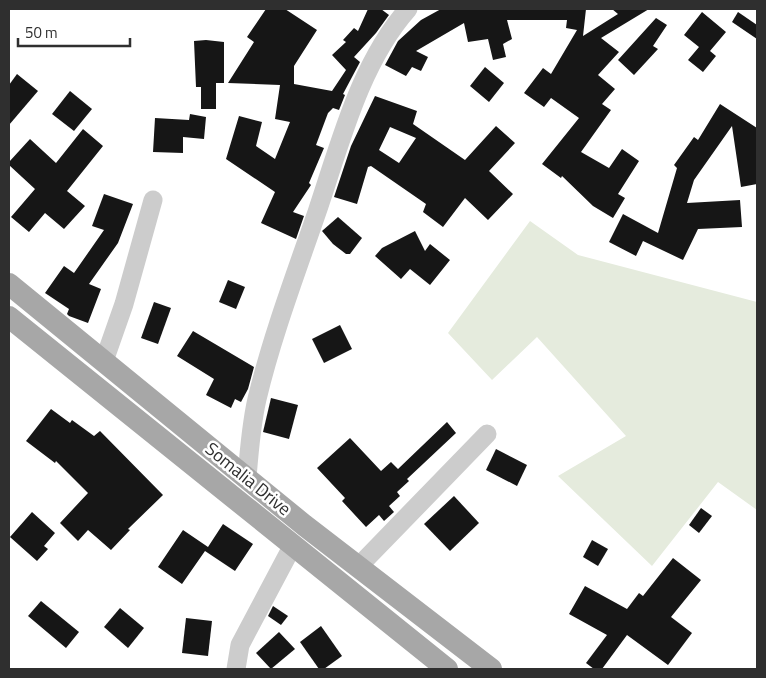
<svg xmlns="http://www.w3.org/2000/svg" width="766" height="678" font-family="'Titillium Web',sans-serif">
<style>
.green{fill:#e5ebdd}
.building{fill:#161616;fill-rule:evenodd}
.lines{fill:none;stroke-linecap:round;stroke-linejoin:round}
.minor{stroke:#ccc;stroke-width:19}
.major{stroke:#a7a7a7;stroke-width:22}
.labels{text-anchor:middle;stroke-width:5;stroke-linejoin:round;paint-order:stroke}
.street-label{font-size:18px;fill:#2f2f2f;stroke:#fff}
</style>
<rect width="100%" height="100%" fill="#fff"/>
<polygon class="green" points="530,221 578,255 757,302 757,510 718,482 652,566 558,476 626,436 537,337 492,380 448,333"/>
<g class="building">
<polygon points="266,9 285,9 317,30 294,66 294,84 332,91 346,70 332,55 346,42 343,40 354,28 358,31 368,9 381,9 389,15 376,33 354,57 360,62 343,94 345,95 339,110 333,108 328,113 316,145 324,148 309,183 311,185 293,212 304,216 296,239 261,223 275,192 226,159 239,116 262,122 256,146 275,159 290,122 275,119 280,85 228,83 254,42 247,37"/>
<polygon points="441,9 586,9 583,36 618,14 612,9 649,9 601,38 619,52 598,75 615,89 602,104 611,110 581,152 609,168 622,149 639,161 618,194 625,198 613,218 593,206 562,176 561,178 542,164 579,118 551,98 544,107 524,93 543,68 551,74 577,30 566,28 567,20 507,20 512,39 503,44 506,57 493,60 488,39 468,42 464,23 416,51 428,57 421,71 412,67 406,76 385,65 398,41 421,20"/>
<polygon points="702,12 726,32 710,51 716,56 703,72 688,60 699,47 684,35"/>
<polygon points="738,12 757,25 757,39 732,22"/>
<polygon points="656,18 667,25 653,46 658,49 634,75 618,60"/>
<polygon points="206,40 224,42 224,83 216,83 216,109 201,109 201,87 196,87 194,41"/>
<polygon points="485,67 504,83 489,102 470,86"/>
<polygon points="17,74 38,91 9,125 9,85"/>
<polygon points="70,91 92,109 74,131 52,114"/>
<path d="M 375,96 L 417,111 L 413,124 L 465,160 L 496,126 L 515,143 L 489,171 L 513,194 L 488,220 L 465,198 L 443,227 L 423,212 L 426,204 L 371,166 L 368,167 L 357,204 L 334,197 L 351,146 ZM 390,127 L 416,138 L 399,163 L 379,150 Z"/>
<polygon points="720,104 757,128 757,184 741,187 732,126 694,180 687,203 740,200 742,227 698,229 683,260 643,241 636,256 609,242 623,214 658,233 677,168 674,165 694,137 698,140"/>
<polygon points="190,114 206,117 204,139 183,137 183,153 153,152 155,118 189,120"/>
<polygon points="83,129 103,146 67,191 85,206 64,229 45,213 29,232 11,217 35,189 9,165 9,162 30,139 56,163"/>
<polygon points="104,194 133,204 118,243 89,284 101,289 88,323 69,316 67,314 69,309 45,293 64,266 74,273 104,230 92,226"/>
<polygon points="338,217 362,238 350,254 346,254 333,244 322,231"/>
<polygon points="415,231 425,251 430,244 450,260 430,285 410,269 401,279 375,256 382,248"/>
<polygon points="228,280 245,287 236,309 219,302"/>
<polygon points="154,302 171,308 158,344 141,338"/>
<polygon points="340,325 352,349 324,363 312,339"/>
<polygon points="193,331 254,367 248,389 241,402 235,399 231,408 206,395 214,379 177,356"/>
<polygon points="271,398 298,405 289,439 263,432"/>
<polygon points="51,409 70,423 72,420 94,436 100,431 163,495 128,529 130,530 111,550 88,530 78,541 60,523 88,493 56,461 55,463 26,441"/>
<polygon points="447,422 456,433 407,479 409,481 397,492 400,496 389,506 394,512 384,521 379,515 366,527 342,501 345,498 317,468 350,438 381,471 391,462 398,469"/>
<polygon points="496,449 527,465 517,486 486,470"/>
<polygon points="454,496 479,523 450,551 424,524"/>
<polygon points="701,508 712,516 699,533 689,525"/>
<polygon points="32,512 55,533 44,546 48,549 37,561 10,537"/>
<polygon points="223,524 253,544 235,571 205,551 182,584 158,567 183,530 208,547"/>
<polygon points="592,540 608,549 598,566 583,557"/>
<polygon points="673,558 701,580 671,617 692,633 668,665 627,635 602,669 594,669 586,663 607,635 569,614 585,586 627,609 639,593 643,596"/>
<polygon points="41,601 79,632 66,648 28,616"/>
<polygon points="273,606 288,616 281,625 268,616"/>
<polygon points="120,608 144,628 128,648 104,627"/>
<polygon points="186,618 212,621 208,656 182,653"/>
<polygon points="321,626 342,656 324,669 319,669 300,642"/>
<polygon points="279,632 295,649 271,669 256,653"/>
</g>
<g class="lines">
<g class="minor">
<polyline points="104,361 124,304 153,200"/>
<path d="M 247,478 C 249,452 251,425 257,399 C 272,336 296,273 317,212 C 340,144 360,63 408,9"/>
<polyline points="358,567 487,434"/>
<polyline points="236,669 240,645 293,545"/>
</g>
<g class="major">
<polyline points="9,284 304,525 491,669"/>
<polyline points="9,317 447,669"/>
</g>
</g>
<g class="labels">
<g class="street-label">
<text transform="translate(248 479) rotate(39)" y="6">Somalia Drive</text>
</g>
</g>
<rect width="766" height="678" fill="none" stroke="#2f2f2f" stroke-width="20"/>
<path d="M18 38v8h112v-8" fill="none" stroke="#2f2f2f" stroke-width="2.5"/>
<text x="25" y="38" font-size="15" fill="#2f2f2f" stroke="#ffffff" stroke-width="4" paint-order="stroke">50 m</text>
</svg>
